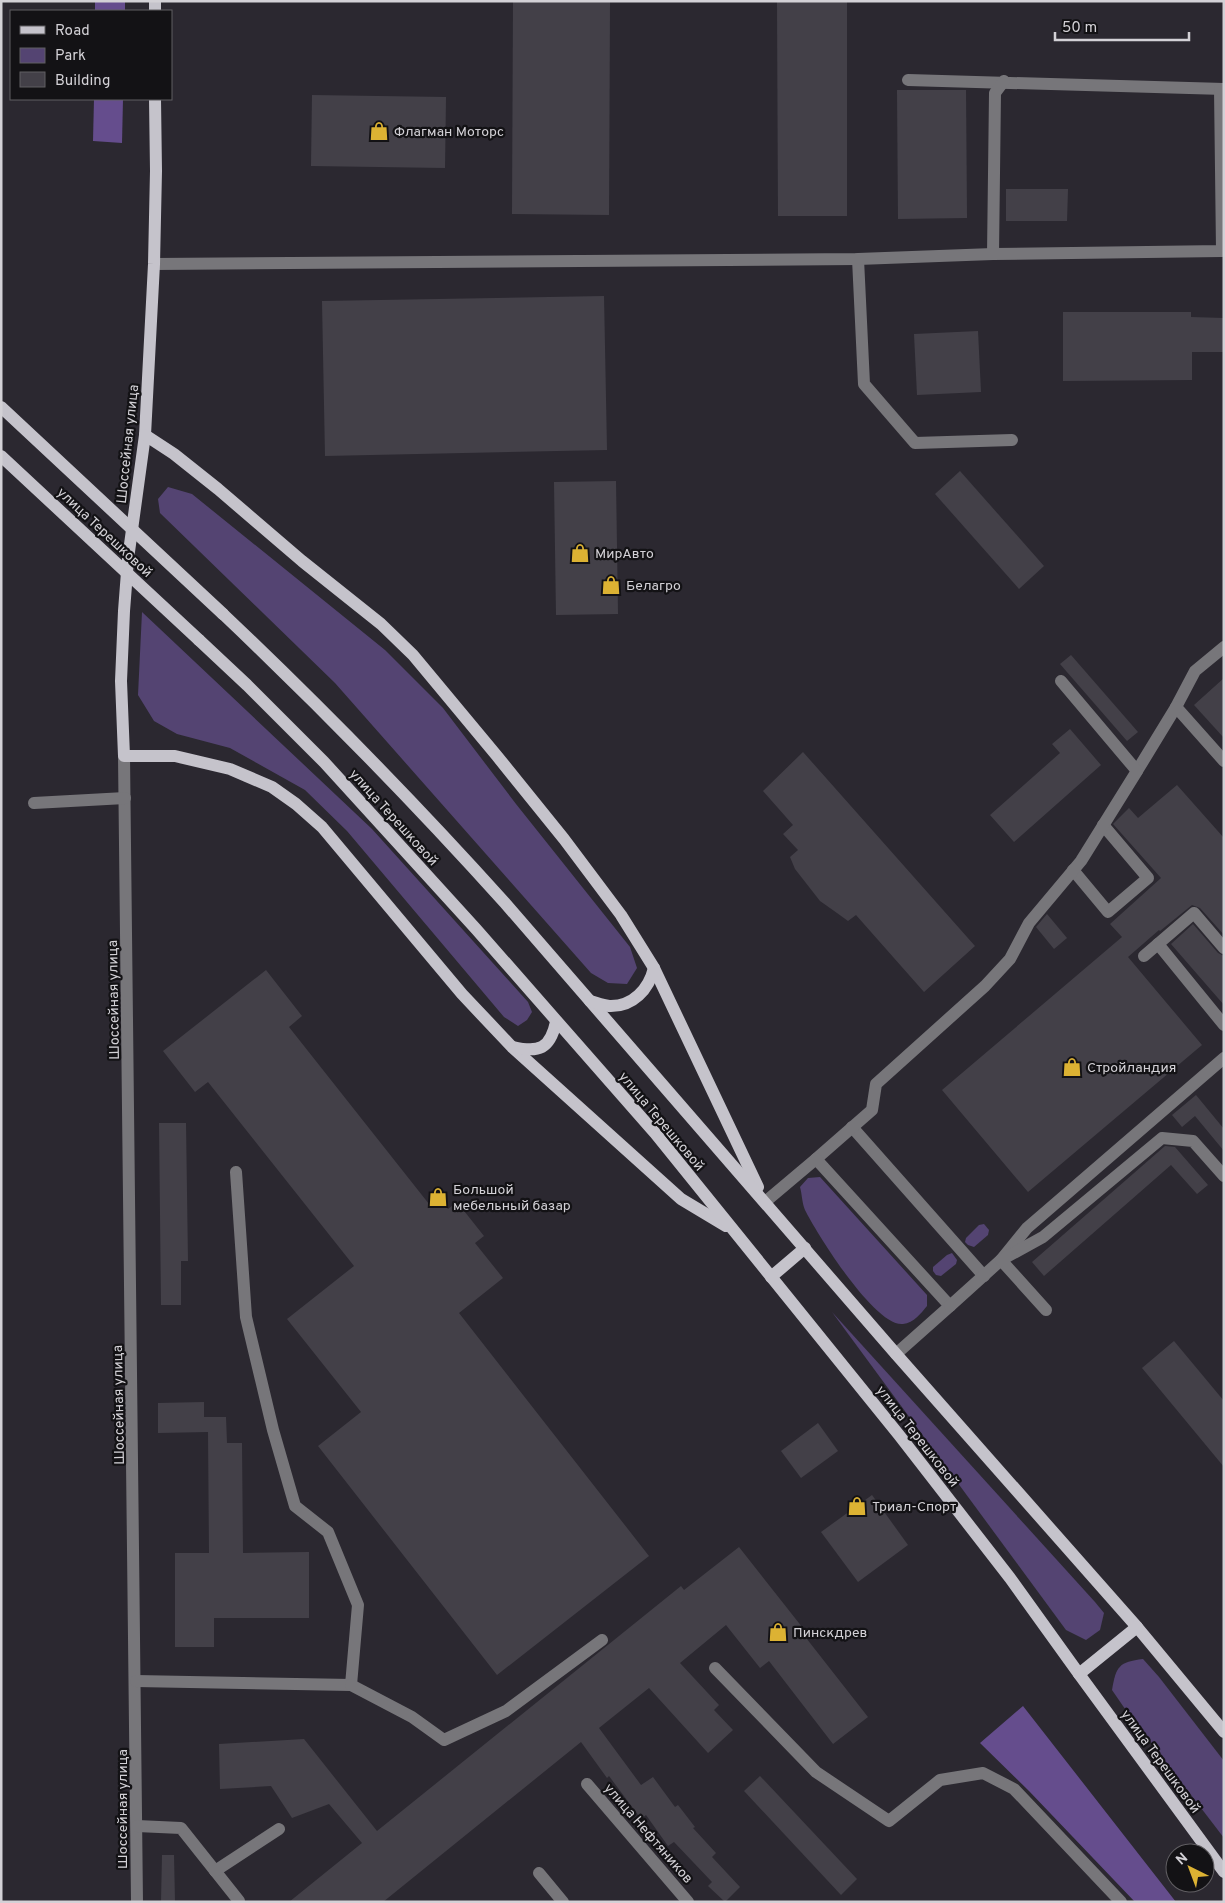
<svg xmlns="http://www.w3.org/2000/svg" width="1225" height="1903" font-family="Overpass,sans-serif">
<style>
.green{fill:#544472}
.forest{fill:#654d8d}
.building{fill:#434048}
.lines{fill:none;stroke-linecap:round;stroke-linejoin:round}
.minor{stroke:#77767a;stroke-width:12}
.major{stroke:#c5c3cb;stroke-width:12}
.major-bridge{stroke:#c5c3cb;stroke-width:12}
.labels{text-anchor:middle;stroke-width:4.5;stroke-linejoin:round;paint-order:stroke}
.poi-label{font-size:14px;fill:#d3d1d6;stroke:#131215;text-anchor:start}
.street-label{font-size:14px;fill:#d3d1d6;stroke:#131215}
</style>
<rect width="100%" height="100%" fill="#2b2830"/>
<g class="green">
<polygon points="168,487 192,494 385,650 443,708 516,804 630,947 637,968 627,984 608,983 591,973 335,683 160,513 158,499"/>
<polygon points="142,612 372,829 528,1002 532,1012 527,1020 518,1026 504,1017 347,831 305,790 230,748 177,734 154,721 138,695"/>
<path d="M 820,1177 L 927,1295 L 927,1306 C 921,1313 914,1323 903,1324 C 875,1327 817,1234 805,1210 C 802,1203 802,1194 800,1187 L 808,1178 Z"/>
<polygon points="984,1224 989,1230 988,1235 974,1247 968,1245 965,1242 966,1238 979,1225"/>
<polygon points="952,1253 957,1260 956,1264 941,1276 936,1275 933,1271 933,1267 947,1255"/>
<polygon points="832,1312 1095,1602 1104,1613 1100,1630 1086,1640 1066,1630"/>
<path d="M 1143,1659 L 1159,1677 L 1224,1761 L 1224,1838 L 1123,1706 L 1112,1690 C 1116,1666 1119,1662 1143,1659 Z"/>
</g>
<g class="forest">
<rect x="95" y="1" width="30" height="10"/>
<polygon points="94,99 123,99 122,143 93,141"/>
<polygon points="1023,1706 1176,1902 1135,1902 1029,1791 980,1743"/>
</g>
<g class="building">
<polygon points="513,1 610,1 609,215 512,214"/>
<polygon points="777,1 847,1 847,216 778,216"/>
<polygon points="897,90 966,90 967,218 898,219"/>
<polygon points="312,95 446,97 445,168 311,166"/>
<polygon points="1006,189 1068,189 1067,221 1006,221"/>
<polygon points="604,296 607,450 325,456 322,301"/>
<polygon points="1063,312 1191,312 1191,317 1224,318 1224,352 1192,352 1192,380 1063,381"/>
<polygon points="978,331 981,392 917,395 914,334"/>
<polygon points="960,471 1044,566 1019,589 935,494"/>
<polygon points="616,481 618,614 556,615 554,482"/>
<polygon points="1071,655 1138,732 1127,741 1060,664"/>
<polygon points="1224,678 1224,738 1194,705"/>
<polygon points="1070,729 1101,765 1014,842 990,815 1060,753 1052,744"/>
<polygon points="803,752 975,946 924,992 856,915 848,921 837,913 820,901 795,869 790,857 798,850 783,834 793,825 763,791"/>
<polygon points="1177,785 1224,838 1224,935 1200,908 1192,905 1160,931 1159,930 1128,957 1202,1045 1028,1192 942,1090 1122,937 1110,924 1161,878 1113,824 1129,808 1138,818"/>
<polygon points="1047,914 1067,938 1054,949 1036,927"/>
<polygon points="1193,924 1218,953 1224,956 1224,1005 1171,944"/>
<polygon points="266,970 302,1016 289,1027 429,1204 438,1197 448,1209 457,1202 484,1236 475,1243 503,1278 459,1313 649,1556 497,1675 318,1446 361,1412 287,1319 354,1266 208,1082 195,1092 163,1051"/>
<polygon points="1196,1095 1224,1129 1224,1151 1195,1116 1182,1127 1172,1115"/>
<polygon points="159,1123 186,1123 188,1261 181,1261 181,1305 161,1305"/>
<polygon points="1165,1146 1175,1147 1208,1185 1197,1194 1171,1165 1044,1276 1032,1262"/>
<polygon points="1174,1341 1224,1401 1224,1467 1142,1368"/>
<polygon points="204,1402 204,1417 226,1417 227,1443 242,1443 243,1553 309,1552 309,1618 214,1618 214,1647 175,1647 175,1553 209,1553 208,1432 158,1433 158,1403"/>
<polygon points="818,1423 838,1451 801,1478 781,1451"/>
<polygon points="872,1495 908,1545 858,1582 821,1532"/>
<polygon points="739,1547 806,1632 803,1634 868,1717 833,1744 769,1661 760,1668 726,1625 680,1663 719,1705 714,1710 733,1730 708,1753 649,1688 599,1728 641,1785 653,1777 675,1807 678,1805 695,1827 693,1828 716,1853 712,1857 740,1887 725,1902 708,1886 712,1882 674,1842 668,1846 646,1815 641,1819 609,1776 607,1778 581,1742 383,1902 289,1902 362,1843 329,1804 292,1818 271,1786 220,1789 219,1744 304,1739 377,1831 681,1586 684,1590"/>
<polygon points="760,1776 857,1879 841,1895 744,1791"/>
<polygon points="162,1855 174,1855 175,1902 161,1902"/>
</g>
<g class="lines">
<g class="minor">
<polyline points="908,80 1224,89"/>
<polyline points="993,254 995,93 1004,81"/>
<polyline points="858,259 864,384 915,443 1012,440"/>
<polyline points="154,264 858,259 993,254 1222,251 1220,89"/>
<polyline points="1224,647 1195,671 1176,707 1224,761"/>
<polyline points="124,756 137,1902"/>
<polyline points="1137,771 1176,707"/>
<polyline points="34,803 125,798"/>
<polyline points="1073,870 1108,912 1148,878 1103,825"/>
<polyline points="1158,944 1224,1025"/>
<polyline points="1144,956 1194,913 1224,948"/>
<polyline points="852,1127 984,1276"/>
<polyline points="816,1159 872,1110 876,1084 985,986 1010,959 1029,923 1081,861 1137,771 1061,681"/>
<polyline points="765,1202 816,1159 950,1306 896,1354"/>
<polyline points="950,1306 1001,1260 1027,1228 1224,1058"/>
<polyline points="1046,1310 1001,1260 1043,1237 1162,1138 1193,1141 1224,1176"/>
<polyline points="715,1668 816,1772 889,1821 940,1780 983,1773 1014,1789 1121,1902"/>
<polyline points="136,1681 351,1685 358,1605 328,1532 295,1506 273,1430 246,1317 236,1172"/>
<polyline points="351,1685 412,1717 444,1740 506,1711 602,1640"/>
<polyline points="587,1784 688,1902"/>
<polyline points="137,1826 181,1828 239,1901"/>
<polyline points="215,1871 279,1829"/>
<polyline points="539,1873 563,1902"/>
</g>
<g class="major">
<polyline points="155,1 155,11"/>
<polyline points="155,99 156,171 154,264 145,435 128,559 124,611 121,681 124,756 175,756 230,769 272,787 296,804 322,827 462,994 512,1047 681,1199 726,1226"/>
<polyline points="145,435 174,454 218,489 302,561 381,624 413,655 497,756 564,839 621,915 654,968 758,1187"/>
<path d="M 223,614 C 321,707 415,803 505,903 L 896,1354 L 1137,1627 L 1224,1732"/>
<polyline points="199,640 247,685 324,762 476,929 655,1133 899,1435 1010,1578 1079,1674 1224,1872"/>
<path d="M 590,1001 C 596,1003 603,1005 609,1006 C 633,1007 649,989 654,968"/>
<path d="M 513,1047 C 539,1053 550,1049 556,1022"/>
<polyline points="771,1277 805,1248"/>
<polyline points="1079,1674 1137,1627"/>
</g>
<g class="major-bridge">
<polyline points="1,407 223,614"/>
<polyline points="1,456 199,640"/>
</g>
</g>
<defs>
<g id="shop-bare" transform="scale(1.5)"><path d="M-5-2.5h2.3a2.7 3.5 0 0 1 5.4 0H5L5.5 6h-11ZM-1.5-2.5h3a1.5 2.3 0 0 0-3 0Z" fill="#dcb233" stroke="#131215" stroke-width="2.5" paint-order="stroke"/></g>
</defs>
<g fill-rule="evenodd">
<use href="#shop-bare" x="379" y="131"/>
<use href="#shop-bare" x="580" y="553"/>
<use href="#shop-bare" x="611" y="585"/>
<use href="#shop-bare" x="1072" y="1067"/>
<use href="#shop-bare" x="438" y="1197"/>
<use href="#shop-bare" x="857" y="1506"/>
<use href="#shop-bare" x="778" y="1632"/>
</g>
<g class="labels">
<g class="poi-label">
<text x="394" y="136">Флагман Моторс</text>
<text x="595" y="558">МирАвто</text>
<text x="626" y="590">Белагро</text>
<text x="1087" y="1072">Стройландия</text>
<text x="453" y="1194">Большой<tspan x="453" dy="16">мебельный базар</tspan></text>
<text x="872" y="1511">Триал-Спорт</text>
<text x="793" y="1637">Пинскдрев</text>
</g>
<g class="street-label">
<text transform="translate(127 444) rotate(-84)" y="5">Шоссейная улица</text>
<text transform="translate(105 532) rotate(43)" y="5">улица Терешковой</text>
<text transform="translate(394 817) rotate(48)" y="5">улица Терешковой</text>
<text transform="translate(113 1000) rotate(-91)" y="5">Шоссейная улица</text>
<text transform="translate(662 1121) rotate(50)" y="5">улица Терешковой</text>
<text transform="translate(118 1405) rotate(-91)" y="5">Шоссейная улица</text>
<text transform="translate(918 1436) rotate(52)" y="5">улица Терешковой</text>
<text transform="translate(1161 1761) rotate(54)" y="5">улица Терешковой</text>
<text transform="translate(122 1809) rotate(-90)" y="5">Шоссейная улица</text>
<text transform="translate(649 1833) rotate(49)" y="5">улица Нефтяников</text>
</g>
</g>
<rect width="1225" height="1903" fill="none" stroke="#d3d1d6" stroke-width="5"/>
<rect x="10" y="10" width="162" height="90" fill="#131215" stroke="#605e62"/>
<rect x="20" y="26" width="25" height="8" fill="#c5c3cb" stroke="#605e62"/>
<text x="55" y="35" font-size="15" fill="#d3d1d6">Road</text>
<rect x="20" y="48" width="25" height="15" fill="#544472" stroke="#605e62"/>
<text x="55" y="60" font-size="15" fill="#d3d1d6">Park</text>
<rect x="20" y="72" width="25" height="15" fill="#434048" stroke="#605e62"/>
<text x="55" y="85" font-size="15" fill="#d3d1d6">Building</text>
<g transform="translate(1190 1868) rotate(318)"><circle r="24" fill="#131215" stroke="#605e62"/>
<path d="M0-4L9 19L0 12L-9 19Z" fill="#dcb233"/>
<text y="-8" font-size="14" font-weight="bold" text-anchor="middle" fill="#d3d1d6">N</text>
</g>
<path d="M1055 32v8h134v-8" fill="none" stroke="#d3d1d6" stroke-width="2.5"/>
<text x="1062" y="32" font-size="15" fill="#d3d1d6" stroke="#131215" stroke-width="4" paint-order="stroke">50 m</text>
</svg>
